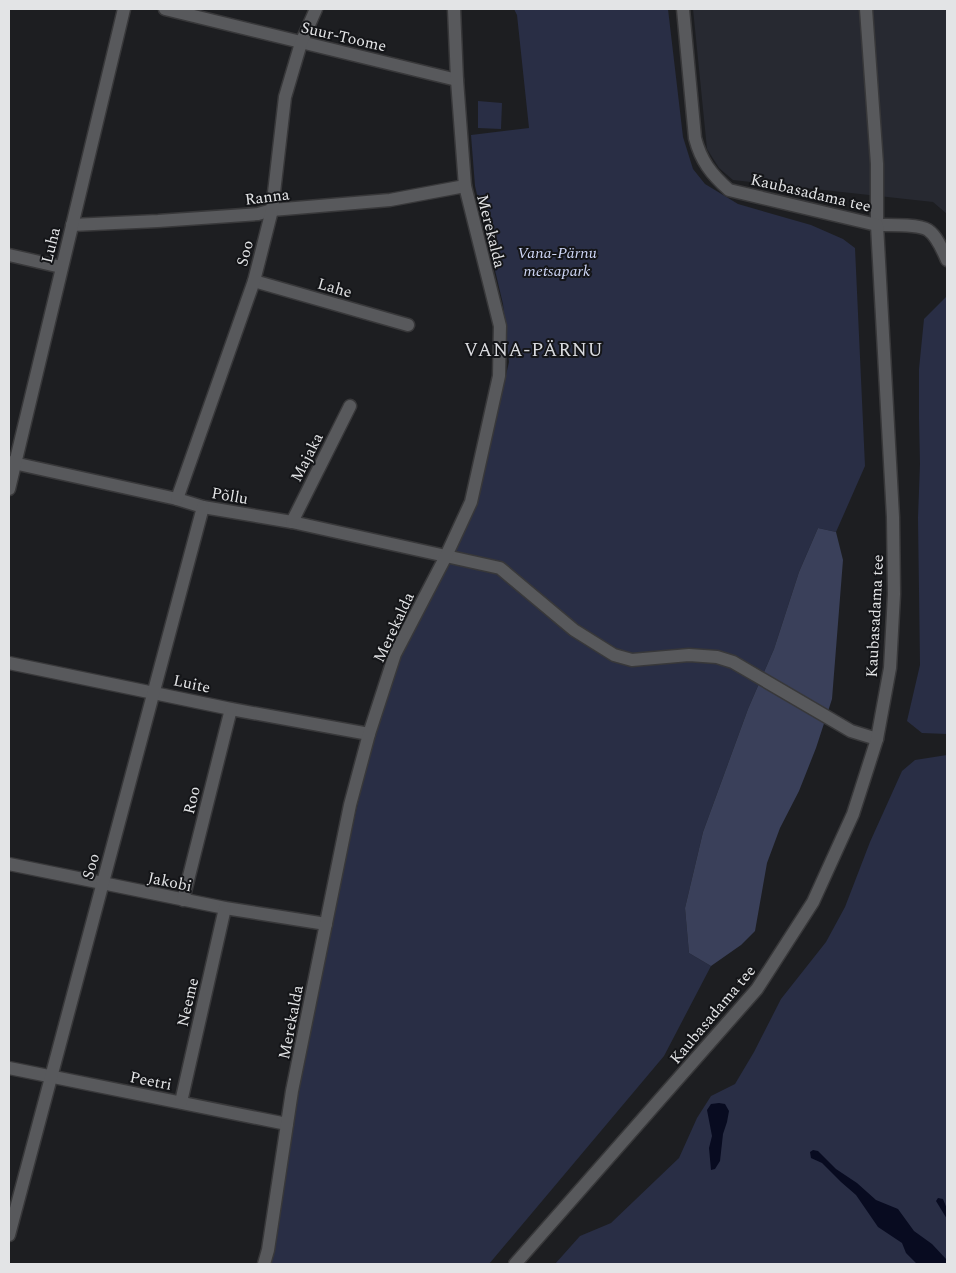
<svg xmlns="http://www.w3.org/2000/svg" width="956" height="1273" font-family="Spectral,serif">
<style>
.built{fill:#272931}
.green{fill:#292e45}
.forest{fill:#3a405a}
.water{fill:#080b20}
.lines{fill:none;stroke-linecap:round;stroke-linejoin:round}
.street-casing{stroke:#38383a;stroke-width:15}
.street{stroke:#58595c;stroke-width:12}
.labels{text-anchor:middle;stroke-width:4;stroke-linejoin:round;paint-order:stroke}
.street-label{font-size:16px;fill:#e3e4e6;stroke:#141518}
.park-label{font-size:16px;font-style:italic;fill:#ced6f6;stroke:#141518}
.quarter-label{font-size:19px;letter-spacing:1px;fill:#d9dade;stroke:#141518}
</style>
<rect width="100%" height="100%" fill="#1d1e21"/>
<polygon class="built" points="693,9 947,9 947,214 933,202 733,180 719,168 707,149"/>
<g class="green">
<polygon points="514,9 668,9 683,137 693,169 705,184 738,204 811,225 843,239 855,248 865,466 836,532 818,528 799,572 774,649 748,709 703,832 685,908 689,953 711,966 664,1056 489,1264 268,1264 292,1120 331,922 370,750 400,653 478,496 509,362 503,304 475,186 471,135 529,128 517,15"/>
<polygon points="478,101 502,103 501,129 478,128"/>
<polygon points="947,296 947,734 922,733 907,721 920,665 918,518 920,464 919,419 919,369 924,319"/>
<polygon points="947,755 947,1264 555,1264 580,1236 611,1223 679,1158 697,1118 711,1096 735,1084 754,1052 781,999 826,942 845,907 870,842 902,771 915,760"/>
</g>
<polygon class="forest" points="818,528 836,532 843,560 832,699 816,748 799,791 780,828 767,863 755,931 741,945 711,966 689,953 685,908 703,832 748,709 774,649 799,572"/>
<g class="water">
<polygon points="719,1103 725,1104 729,1111 727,1122 723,1134 720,1161 715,1169 711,1170 709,1148 712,1136 707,1110 711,1104"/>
<polygon points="813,1150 818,1151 836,1169 857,1183 876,1200 898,1209 914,1231 932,1244 947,1260 947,1264 917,1264 906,1253 902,1243 878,1227 856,1195 841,1182 822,1163 811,1158 810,1152"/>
<polygon points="938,1198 943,1199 947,1209 947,1219 936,1201"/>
</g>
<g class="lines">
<g class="street-casing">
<g id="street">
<polyline points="165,9 457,80"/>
<path d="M 866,9 L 877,164 L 877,225 C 889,225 919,224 928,230 C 937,236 943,251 947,260"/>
<polyline points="72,225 158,221 258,214 272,210 390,200 465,186"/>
<polyline points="9,255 61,267"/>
<polyline points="254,281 408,325"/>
<polyline points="9,462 177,499 203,507 292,522 500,568 574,630 614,655 632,660 689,655 717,657 733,662 851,731 877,739"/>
<polyline points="9,489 124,9"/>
<polyline points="177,499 254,281 272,210 285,97 301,43 316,9"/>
<polyline points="292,522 350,406"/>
<polyline points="9,663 231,709 369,734"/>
<polyline points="9,864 225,908 326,924"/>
<polyline points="183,900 231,709"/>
<polyline points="9,1068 287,1124"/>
<polyline points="181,1102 225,908"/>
<polyline points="9,1235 203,507"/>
<polyline points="264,1264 268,1250 292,1091 350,805 369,734 395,654 446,556 471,502 499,376 500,326 465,186 457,80 454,9"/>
<path d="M 515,1264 L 757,989 L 813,902 L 853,814 L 877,739 L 890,668 L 894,594 L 893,517 L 877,225 L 729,190 C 711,174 701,161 695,138 L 683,9"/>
</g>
</g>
<use href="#street" class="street"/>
</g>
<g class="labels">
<g class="street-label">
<text transform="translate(344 36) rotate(13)" y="6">Suur-Toome</text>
<text transform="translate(811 192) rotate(13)" y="6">Kaubasadama tee</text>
<text transform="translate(267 196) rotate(-7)" y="6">Ranna</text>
<text transform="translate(492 231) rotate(76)" y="6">Merekalda</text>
<text transform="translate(50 245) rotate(-76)" y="6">Luha</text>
<text transform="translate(244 253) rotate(-75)" y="6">Soo</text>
<text transform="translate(335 287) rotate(16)" y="6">Lahe</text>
<text transform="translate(306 457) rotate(-63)" y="6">Majaka</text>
<text transform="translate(230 495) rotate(10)" y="6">Põllu</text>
<text transform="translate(874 616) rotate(-87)" y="6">Kaubasadama tee</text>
<text transform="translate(393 627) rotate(-65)" y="6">Merekalda</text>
<text transform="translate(192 683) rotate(12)" y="6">Luite</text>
<text transform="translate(191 800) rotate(-76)" y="6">Roo</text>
<text transform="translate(90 866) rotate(-74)" y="6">Soo</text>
<text transform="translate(170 881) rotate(12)" y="6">Jakobi</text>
<text transform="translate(187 1002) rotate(-77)" y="6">Neeme</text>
<text transform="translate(712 1014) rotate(-50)" y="6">Kaubasadama tee</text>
<text transform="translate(290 1022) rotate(-79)" y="6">Merekalda</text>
<text transform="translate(151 1080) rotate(11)" y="6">Peetri</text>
</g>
<g class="park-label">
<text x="557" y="258">Vana-Pärnu<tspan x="557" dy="18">metsapark</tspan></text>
</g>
<g class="quarter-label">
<text x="534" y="356">VANA-PÄRNU</text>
</g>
</g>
<rect width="956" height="1273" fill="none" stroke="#e3e4e6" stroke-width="20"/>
</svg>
